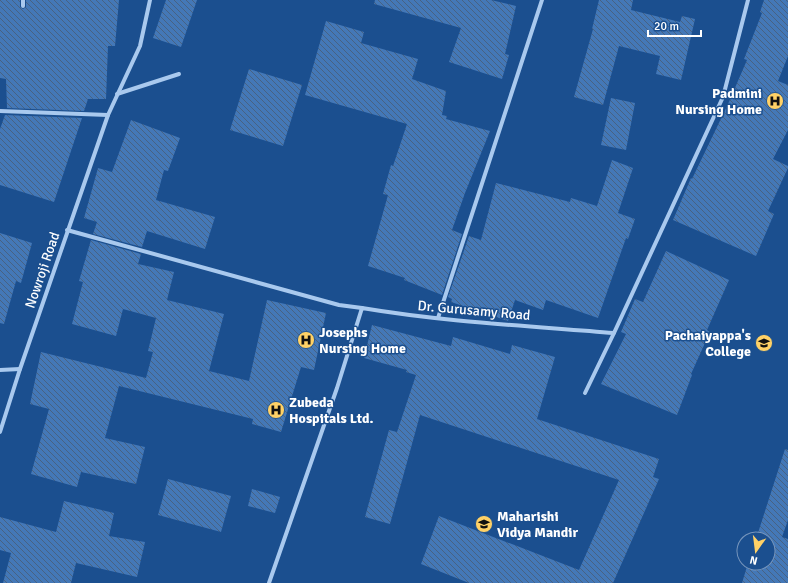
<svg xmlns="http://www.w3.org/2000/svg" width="788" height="583" font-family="Signika,sans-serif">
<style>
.building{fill:url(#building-back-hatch)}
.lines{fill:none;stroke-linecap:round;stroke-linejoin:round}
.minor{stroke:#a9c9ee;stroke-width:4}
.labels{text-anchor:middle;stroke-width:3;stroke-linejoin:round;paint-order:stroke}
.poi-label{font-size:14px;font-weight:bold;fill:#fff;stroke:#1b4f8f;text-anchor:start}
.street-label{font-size:14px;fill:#fff;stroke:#1b4f8f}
</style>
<defs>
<pattern id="building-back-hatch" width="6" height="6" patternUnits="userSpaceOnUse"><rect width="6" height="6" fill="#4478b7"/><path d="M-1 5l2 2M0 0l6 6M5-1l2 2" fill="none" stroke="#486282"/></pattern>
</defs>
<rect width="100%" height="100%" fill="#1b4f8f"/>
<g class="building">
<polygon points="0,0 20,0 20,7 23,9 26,7 26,0 119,0 115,46 108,46 106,99 88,99 84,111 7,108 6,79 0,78"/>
<polygon points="166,0 197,0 181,47 153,38"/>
<polygon points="375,0 491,0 516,6 505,54 509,55 502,79 449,62 461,28 374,4"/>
<polygon points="599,0 633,0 631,10 680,22 682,16 695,19 681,80 656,74 660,56 619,46 603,105 574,97 593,29 592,29"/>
<polygon points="764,0 788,0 788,56 778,81 788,85 788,130 773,159 788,166 788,168 768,211 774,214 756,256 673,220 691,178 692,179 728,104 747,60 744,59 762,13 760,12"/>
<polygon points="326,21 364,32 361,43 418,59 412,79 446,91 442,115 447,116 446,119 490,131 465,193 452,230 462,234 442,295 404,280 405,278 368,266 388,195 383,194 391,165 393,166 407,124 305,95"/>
<polygon points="249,69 302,85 283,146 230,130"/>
<polygon points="611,98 635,103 626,150 601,145"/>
<polygon points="5,115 82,118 54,202 0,185 0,129"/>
<polygon points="131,120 180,138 168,171 164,170 156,200 215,217 205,249 147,231 142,247 93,234 97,222 84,218 98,168 112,172"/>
<polygon points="612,160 633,168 618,213 635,219 628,239 626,238 598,318 546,300 543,310 515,300 508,321 451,302 452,299 448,297 469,236 481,240 496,183 570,202 571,198 597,206"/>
<polygon points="0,233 32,243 21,283 16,281 4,324 0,323"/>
<polygon points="91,240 141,254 138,264 174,272 167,300 224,314 209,371 249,381 267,300 326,313 314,370 301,367 281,432 252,424 253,419 119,386 105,438 145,447 136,484 81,472 77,487 31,474 49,409 30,404 41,352 146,378 153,352 148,351 156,318 123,309 116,336 72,324 83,282 79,281"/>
<polygon points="666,251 729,280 707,330 710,332 691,374 692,375 677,415 601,384 626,334 621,332 635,299 643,302"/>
<polygon points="372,325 451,346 453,337 510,354 512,345 555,357 537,419 659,459 653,477 659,479 613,583 469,583 421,564 439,516 579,570 619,480 420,415 390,524 365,517 389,430 397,432 416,375 406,372 407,370 364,358"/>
<polygon points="785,449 788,450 788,520 782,537 788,539 788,583 742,583 748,563 768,563 768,539 756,539"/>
<polygon points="168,479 231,496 221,532 158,515"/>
<polygon points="252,489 280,497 275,513 248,506"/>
<polygon points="64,501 114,513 109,536 145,542 137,577 76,563 71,583 3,583 11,553 0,550 0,517 56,532"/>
</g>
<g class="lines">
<g class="minor">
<polyline points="23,6 23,0"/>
<polyline points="117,94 179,74"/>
<polyline points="0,111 108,115"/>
<polyline points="67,230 339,305 362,308"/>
<polyline points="438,318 542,0"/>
<polyline points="0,370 20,369"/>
<polyline points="585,393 614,333"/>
<polyline points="0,432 20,369 108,115 140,46 150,0"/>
<path d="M 269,583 L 337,388 L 362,308 C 445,322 530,326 614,333 L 723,97 L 748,0"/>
</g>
</g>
<defs>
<g id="hospital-disc" transform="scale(0.9)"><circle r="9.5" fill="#ffd166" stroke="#1b4f8f"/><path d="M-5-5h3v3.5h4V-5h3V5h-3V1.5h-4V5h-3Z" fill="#111"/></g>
<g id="university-disc" transform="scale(0.9)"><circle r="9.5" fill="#ffd166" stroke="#1b4f8f"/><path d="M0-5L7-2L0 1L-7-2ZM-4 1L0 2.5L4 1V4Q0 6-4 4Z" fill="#111"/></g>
<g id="school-disc" transform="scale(0.9)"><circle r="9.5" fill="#ffd166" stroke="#1b4f8f"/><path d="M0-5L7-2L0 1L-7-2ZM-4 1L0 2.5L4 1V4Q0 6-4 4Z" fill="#111"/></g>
</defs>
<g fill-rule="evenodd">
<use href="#hospital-disc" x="775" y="101"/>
<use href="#hospital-disc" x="306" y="340"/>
<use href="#university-disc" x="764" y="343"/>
<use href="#hospital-disc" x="276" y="410"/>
<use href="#school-disc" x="484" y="524"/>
</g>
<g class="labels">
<g class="poi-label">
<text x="762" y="98" text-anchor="end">Padmini<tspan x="762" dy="16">Nursing Home</tspan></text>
<text x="319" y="337">Josephs<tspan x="319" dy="16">Nursing Home</tspan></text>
<text x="751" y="340" text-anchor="end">Pachaiyappa's<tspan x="751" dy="16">College</tspan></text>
<text x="289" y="407">Zubeda<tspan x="289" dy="16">Hospitals Ltd.</tspan></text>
<text x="497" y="521">Maharishi<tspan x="497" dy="16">Vidya Mandir</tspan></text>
</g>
<g class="street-label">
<text transform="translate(42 270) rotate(-71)" y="5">Nowroji Road</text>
<text transform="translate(474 310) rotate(5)" y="5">Dr. Gurusamy Road</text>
</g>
</g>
<g transform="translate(756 551) rotate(194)"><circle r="19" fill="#1b4f8f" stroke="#7695bc"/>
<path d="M0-3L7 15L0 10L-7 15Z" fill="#ffd166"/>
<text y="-6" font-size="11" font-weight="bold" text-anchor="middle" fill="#ffffff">N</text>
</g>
<path d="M648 30v6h53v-6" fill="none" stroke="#ffffff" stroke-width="2"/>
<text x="654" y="30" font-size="12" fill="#ffffff" stroke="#1b4f8f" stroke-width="3" paint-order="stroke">20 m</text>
</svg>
